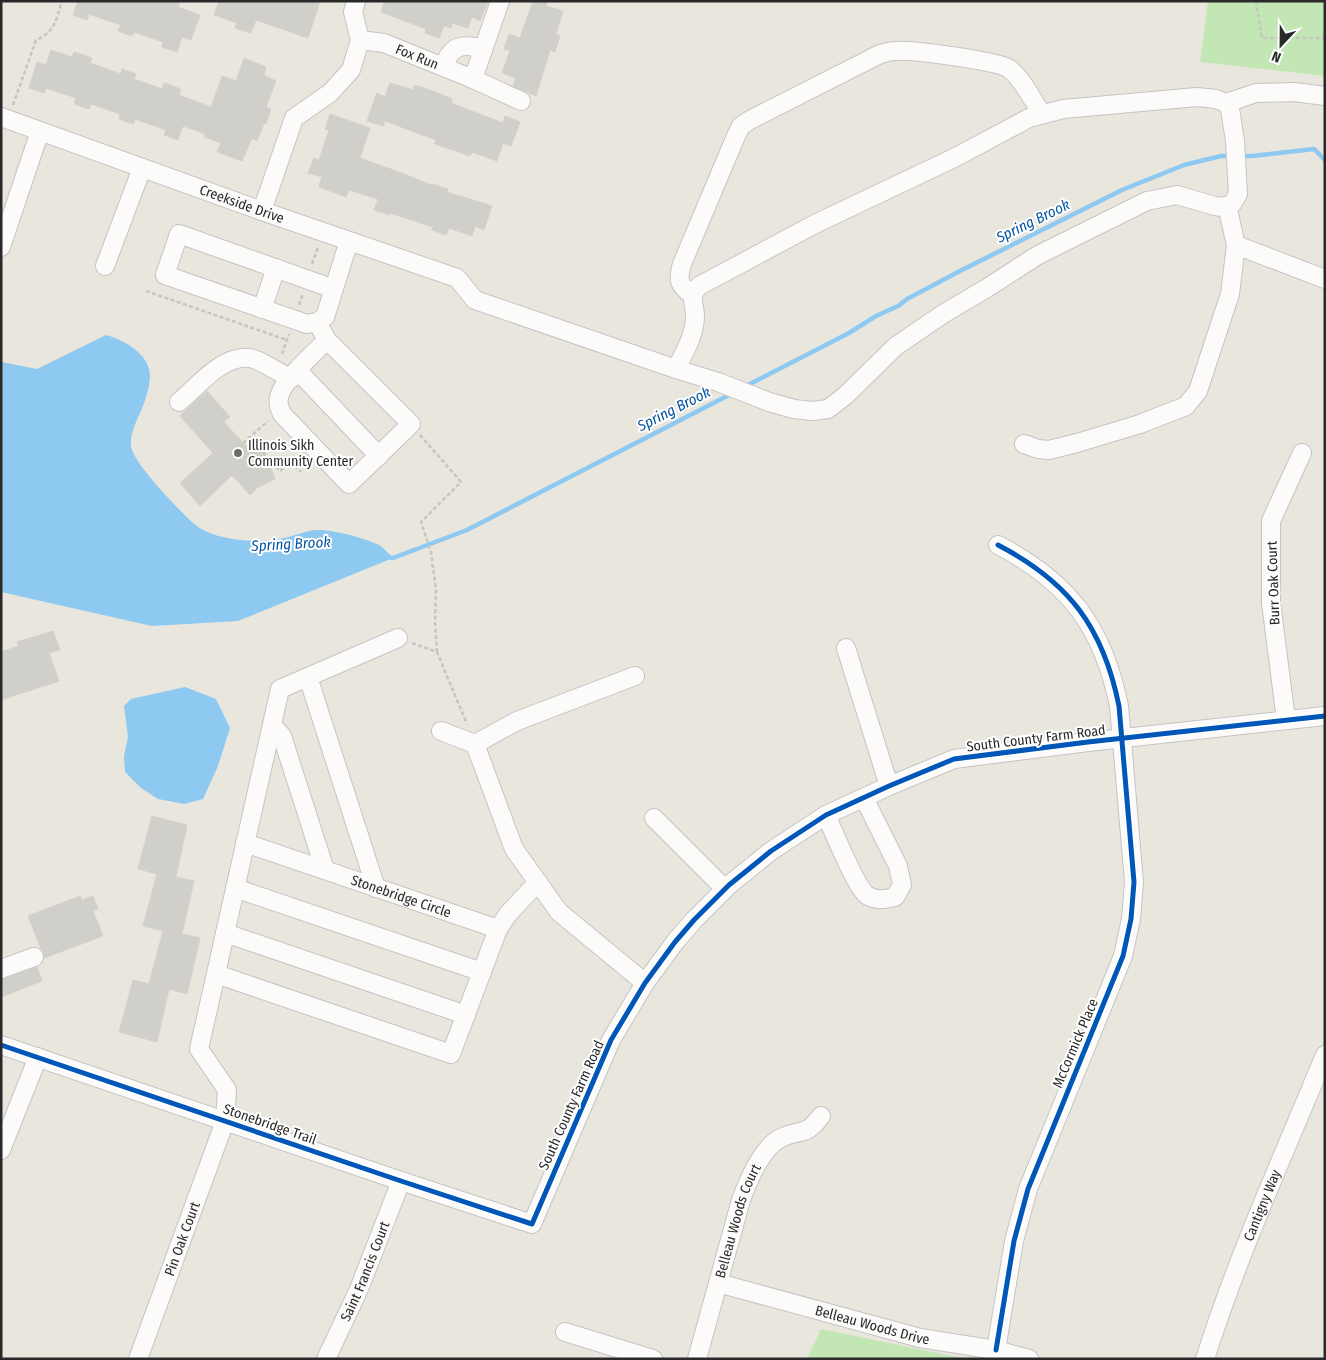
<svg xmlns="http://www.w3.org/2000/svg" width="1326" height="1360" font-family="'Fira Sans Condensed',sans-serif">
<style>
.green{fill:#c2e7b4}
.water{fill:#8dc9f0}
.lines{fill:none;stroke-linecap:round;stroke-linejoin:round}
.stream{stroke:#8dc9f0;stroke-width:4.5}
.building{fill:#d1cfca;stroke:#d3d1ca}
.minor-casing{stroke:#c5c4c4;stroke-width:20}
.path{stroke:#c6c5c4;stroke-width:2.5;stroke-dasharray:4 2.5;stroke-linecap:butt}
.minor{stroke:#fcfbfa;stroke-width:18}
.cycleway-casing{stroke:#fff;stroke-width:8}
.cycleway{stroke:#0057b8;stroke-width:5}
.poi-dot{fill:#6c6b68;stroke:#fff;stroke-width:2}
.labels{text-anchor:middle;stroke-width:4;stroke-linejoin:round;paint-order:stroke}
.street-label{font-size:14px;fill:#292929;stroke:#fff}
.poi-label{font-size:14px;fill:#292929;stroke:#fff;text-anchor:start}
.water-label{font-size:15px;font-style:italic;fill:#0456a2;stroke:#fff}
</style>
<rect width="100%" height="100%" fill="#e9e6de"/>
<g class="green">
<polygon points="1208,1 1325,1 1325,76 1200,62"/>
<polygon points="821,1329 967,1359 807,1359"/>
</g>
<g class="water">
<path d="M 106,335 C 124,340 150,354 150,376 C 150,385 146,398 143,406 C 138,419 130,431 131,446 C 132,462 179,510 192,522 C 212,541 254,543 279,539 C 292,537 304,531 316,530 C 332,529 365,538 379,545 C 384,548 389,554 393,558 L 238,621 L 152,626 L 1,592 L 1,362 L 37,369 Z"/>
<polygon points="185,687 216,699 230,728 218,766 203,799 184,804 158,799 141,788 125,772 124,756 128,737 124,706 131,699"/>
</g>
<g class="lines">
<g class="stream">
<polyline points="1239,156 1253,156 1314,149 1325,160"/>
<polyline points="744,387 849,333 876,316 898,306 907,299 960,271 1122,190 1184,165 1221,156 1231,156"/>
<polyline points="388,557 393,558 467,530 733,393"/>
</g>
</g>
<g class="building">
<polygon points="78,1 180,1 178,7 200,15 191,40 182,37 177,52 162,47 163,42 134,32 132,36 118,31 121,25 89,14 87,20 73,15"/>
<polygon points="219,1 320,1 308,38 256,20 251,33 235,28 237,23 214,15"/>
<polygon points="385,1 488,1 480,21 472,17 468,28 452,23 451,28 444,26 439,38 425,33 426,29 381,12"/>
<polygon points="533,1 548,1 546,6 563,11 556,34 560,36 555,52 550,50 536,96 513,86 516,78 502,73 510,51 504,49 509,34 520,38"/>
<polygon points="51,50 72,57 74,52 92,58 90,63 121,74 122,69 136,74 134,79 162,89 164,83 181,89 179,95 211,107 222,76 236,81 244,58 266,67 264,75 276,81 266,107 271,109 266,124 264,123 257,141 252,138 242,161 217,152 221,143 204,137 206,134 183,126 178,140 164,135 166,130 135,119 133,124 119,119 120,114 91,104 89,109 74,104 76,98 46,88 44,93 29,88 37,62 46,65"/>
<polygon points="390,83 413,90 415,85 438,93 452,99 451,103 503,123 505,116 520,122 511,146 503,143 497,161 472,152 470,156 435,144 436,140 385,121 383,126 367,121 377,93 385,97"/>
<polygon points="330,114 370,128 360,158 399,172 431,185 432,184 448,189 447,192 492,206 484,230 475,226 472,236 449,228 446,235 432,230 433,227 390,213 390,215 374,210 378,199 349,190 346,197 319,187 322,177 308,173 314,158 319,160 329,130 325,129"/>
<polygon points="207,391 230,417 224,422 246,446 252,440 271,462 269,464 275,479 257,488 250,495 232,475 200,506 180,483 213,453 180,416"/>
<polygon points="53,631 60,650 49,653 59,681 1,700 1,652 19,646 17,642"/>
<polygon points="152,816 187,825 176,877 194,881 182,934 200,938 187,994 169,989 157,1042 119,1032 133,980 149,984 163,931 143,926 157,874 138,869"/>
<polygon points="80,896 82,900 93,896 98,909 93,911 103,936 44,958 44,953 41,949 28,916"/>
<polygon points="37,967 42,981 1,997 1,980"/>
</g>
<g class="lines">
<g class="minor-casing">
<g id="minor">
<path id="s1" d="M 360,40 L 384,43 L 473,79 L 521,101"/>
<path d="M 444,67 C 450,45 463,43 483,49"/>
<polyline points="473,79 500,1"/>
<polyline points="1226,103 1256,93 1294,92 1325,96"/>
<path id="s2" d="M 1,117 L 262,211 L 457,278 L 475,300 L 676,369 L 718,382 L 769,402 L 794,409 L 812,411 L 828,409 L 846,395 L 896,346 L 943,314 L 987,288 L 1038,255 L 1147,201 L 1177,195 L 1215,206 L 1222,207 L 1232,204 L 1238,194 L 1235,141 L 1230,109 L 1226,103 L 1216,99 L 1197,97 L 1063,109 L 1029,118 L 956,157 L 815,224 L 699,286 C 688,298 695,303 695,316 C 695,335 684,353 676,369"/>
<polyline points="262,211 294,118 330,93 351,70 360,40 353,12 356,1"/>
<polyline points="1236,245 1325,279"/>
<polyline points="1,247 40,131"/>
<polyline points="105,266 142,168"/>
<polyline points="334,289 179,234 165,275 307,324 317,322 325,317 349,241"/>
<path d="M 693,296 C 679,285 677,281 682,264 L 736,136 L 741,126 L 750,120 L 880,54 C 885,53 890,51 895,51 C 910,49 996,61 1008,68 C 1021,76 1033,101 1042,114"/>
<polyline points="262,309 276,268"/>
<path d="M 317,322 L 327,340 L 411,424 L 349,484 L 282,414 C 279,408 277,401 280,394 C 284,380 315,352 327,340"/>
<polyline points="298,371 379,456"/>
<path d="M 179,402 C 198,386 222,355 249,358 C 257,358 282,374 291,379"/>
<polyline points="1024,444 1038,449 1049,450 1077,443 1140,424 1186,406 1198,391 1230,294 1236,245 1227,206"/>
<polyline points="846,648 889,786"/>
<polyline points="308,677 376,888"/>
<polyline points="1286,720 1271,603 1271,521 1302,453"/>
<polyline points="272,725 282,736 325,870"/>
<polyline points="441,731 475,744 514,849 559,912 645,983"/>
<polyline points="475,744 517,721 635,676"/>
<path d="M 826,815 C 833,830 857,890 868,896 C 878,901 885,899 895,897 L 902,885 L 898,866 L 864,798"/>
<polyline points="654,818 725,889"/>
<path id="s3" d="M 245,843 L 498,929 L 508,914 L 538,882"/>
<polyline points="235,888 482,972"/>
<polyline points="225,933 466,1015"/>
<polyline points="1,969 34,957"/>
<polyline points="216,974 451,1054 498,929"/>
<polyline points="1,1045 401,1181 532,1224 611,1040 645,983 675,942 694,920 729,885 771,851 826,815 889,786 954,759 1088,742 1325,716"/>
<polyline points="1,1150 38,1057"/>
<path id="s4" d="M 718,1283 L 920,1338 L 996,1350 L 1029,1359"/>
<polyline points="565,1332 653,1359"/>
<path d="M 996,1350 L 1014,1241 L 1028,1189 L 1123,956 L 1131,919 L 1134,882 L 1119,706 C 1103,627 1069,582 998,545"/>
<path id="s5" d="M 138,1359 L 225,1121 L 227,1090 L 199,1049 L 280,689 L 398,638"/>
<path id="s6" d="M 326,1359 L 359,1289 L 401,1181"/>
<path id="s7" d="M 697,1359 L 741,1200 C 748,1181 762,1147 781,1138 C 800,1128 805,1138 821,1116"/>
<path id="s8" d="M 1205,1359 C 1238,1255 1283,1156 1325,1055"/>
</g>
</g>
<g class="path">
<polyline points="1256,1 1262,38 1325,38"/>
<path d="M 13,105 L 36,40 C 55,32 56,20 62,1"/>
<polyline points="312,264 318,247"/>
<polyline points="146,291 287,340"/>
<polyline points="299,305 303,293"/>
<polyline points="282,354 289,334"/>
<polyline points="420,435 461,482 421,522 431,552 436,590 435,622 437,652"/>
<polyline points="250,437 280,471 291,462 301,472"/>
<polyline points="243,443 268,421"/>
<polyline points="412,643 437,652 467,724"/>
</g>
<use href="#minor" class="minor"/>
<g class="cycleway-casing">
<g id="cycleway">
<polyline points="1,1045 401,1181 532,1224 611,1040 645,983 675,942 694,920 729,885 771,851 826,815 889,786 954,759 1088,742 1325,716"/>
<path d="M 996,1350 L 1014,1241 L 1028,1189 L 1123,956 L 1131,919 L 1134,882 L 1119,706 C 1103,627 1069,582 998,545"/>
</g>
</g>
<use href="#cycleway" class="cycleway"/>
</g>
<circle class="poi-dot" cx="238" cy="453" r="5"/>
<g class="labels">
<g class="street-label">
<text dy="5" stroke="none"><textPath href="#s1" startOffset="60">Fox Run</textPath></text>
<text dy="5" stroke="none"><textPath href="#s2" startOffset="256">Creekside Drive</textPath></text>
<text transform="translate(1273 583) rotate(-92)" y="5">Burr Oak Court</text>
<text transform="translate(1036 738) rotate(-7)" y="5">South County Farm Road</text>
<text dy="5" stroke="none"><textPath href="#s3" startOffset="165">Stonebridge Circle</textPath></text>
<text transform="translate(1075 1043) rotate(-67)" y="5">McCormick Place</text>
<text transform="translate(571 1105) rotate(-66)" y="5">South County Farm Road</text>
<text transform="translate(270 1124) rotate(19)" y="5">Stonebridge Trail</text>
<text dy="5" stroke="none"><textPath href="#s8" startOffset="164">Cantigny Way</textPath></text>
<text dy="5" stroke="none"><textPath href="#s7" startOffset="144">Belleau Woods Court</textPath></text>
<text dy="5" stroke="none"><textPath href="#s5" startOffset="128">Pin Oak Court</textPath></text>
<text dy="5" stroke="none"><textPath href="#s6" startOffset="96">Saint Francis Court</textPath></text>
<text dy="5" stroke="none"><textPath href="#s4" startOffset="160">Belleau Woods Drive</textPath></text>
</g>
<g class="poi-label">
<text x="248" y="450">Illinois Sikh<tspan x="248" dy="16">Community Center</tspan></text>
</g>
<g class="water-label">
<text transform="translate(1033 221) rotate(-26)" y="5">Spring Brook</text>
<text transform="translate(674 409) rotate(-27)" y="5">Spring Brook</text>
<text transform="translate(291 544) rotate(-3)" y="5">Spring Brook</text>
</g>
</g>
<rect width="1326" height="1360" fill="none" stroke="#292929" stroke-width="5"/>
<g transform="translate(1281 45) rotate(202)" stroke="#ffffff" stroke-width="4" paint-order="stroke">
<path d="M0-4L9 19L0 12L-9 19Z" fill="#292929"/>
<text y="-8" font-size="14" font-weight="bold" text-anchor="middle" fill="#292929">N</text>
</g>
</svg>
